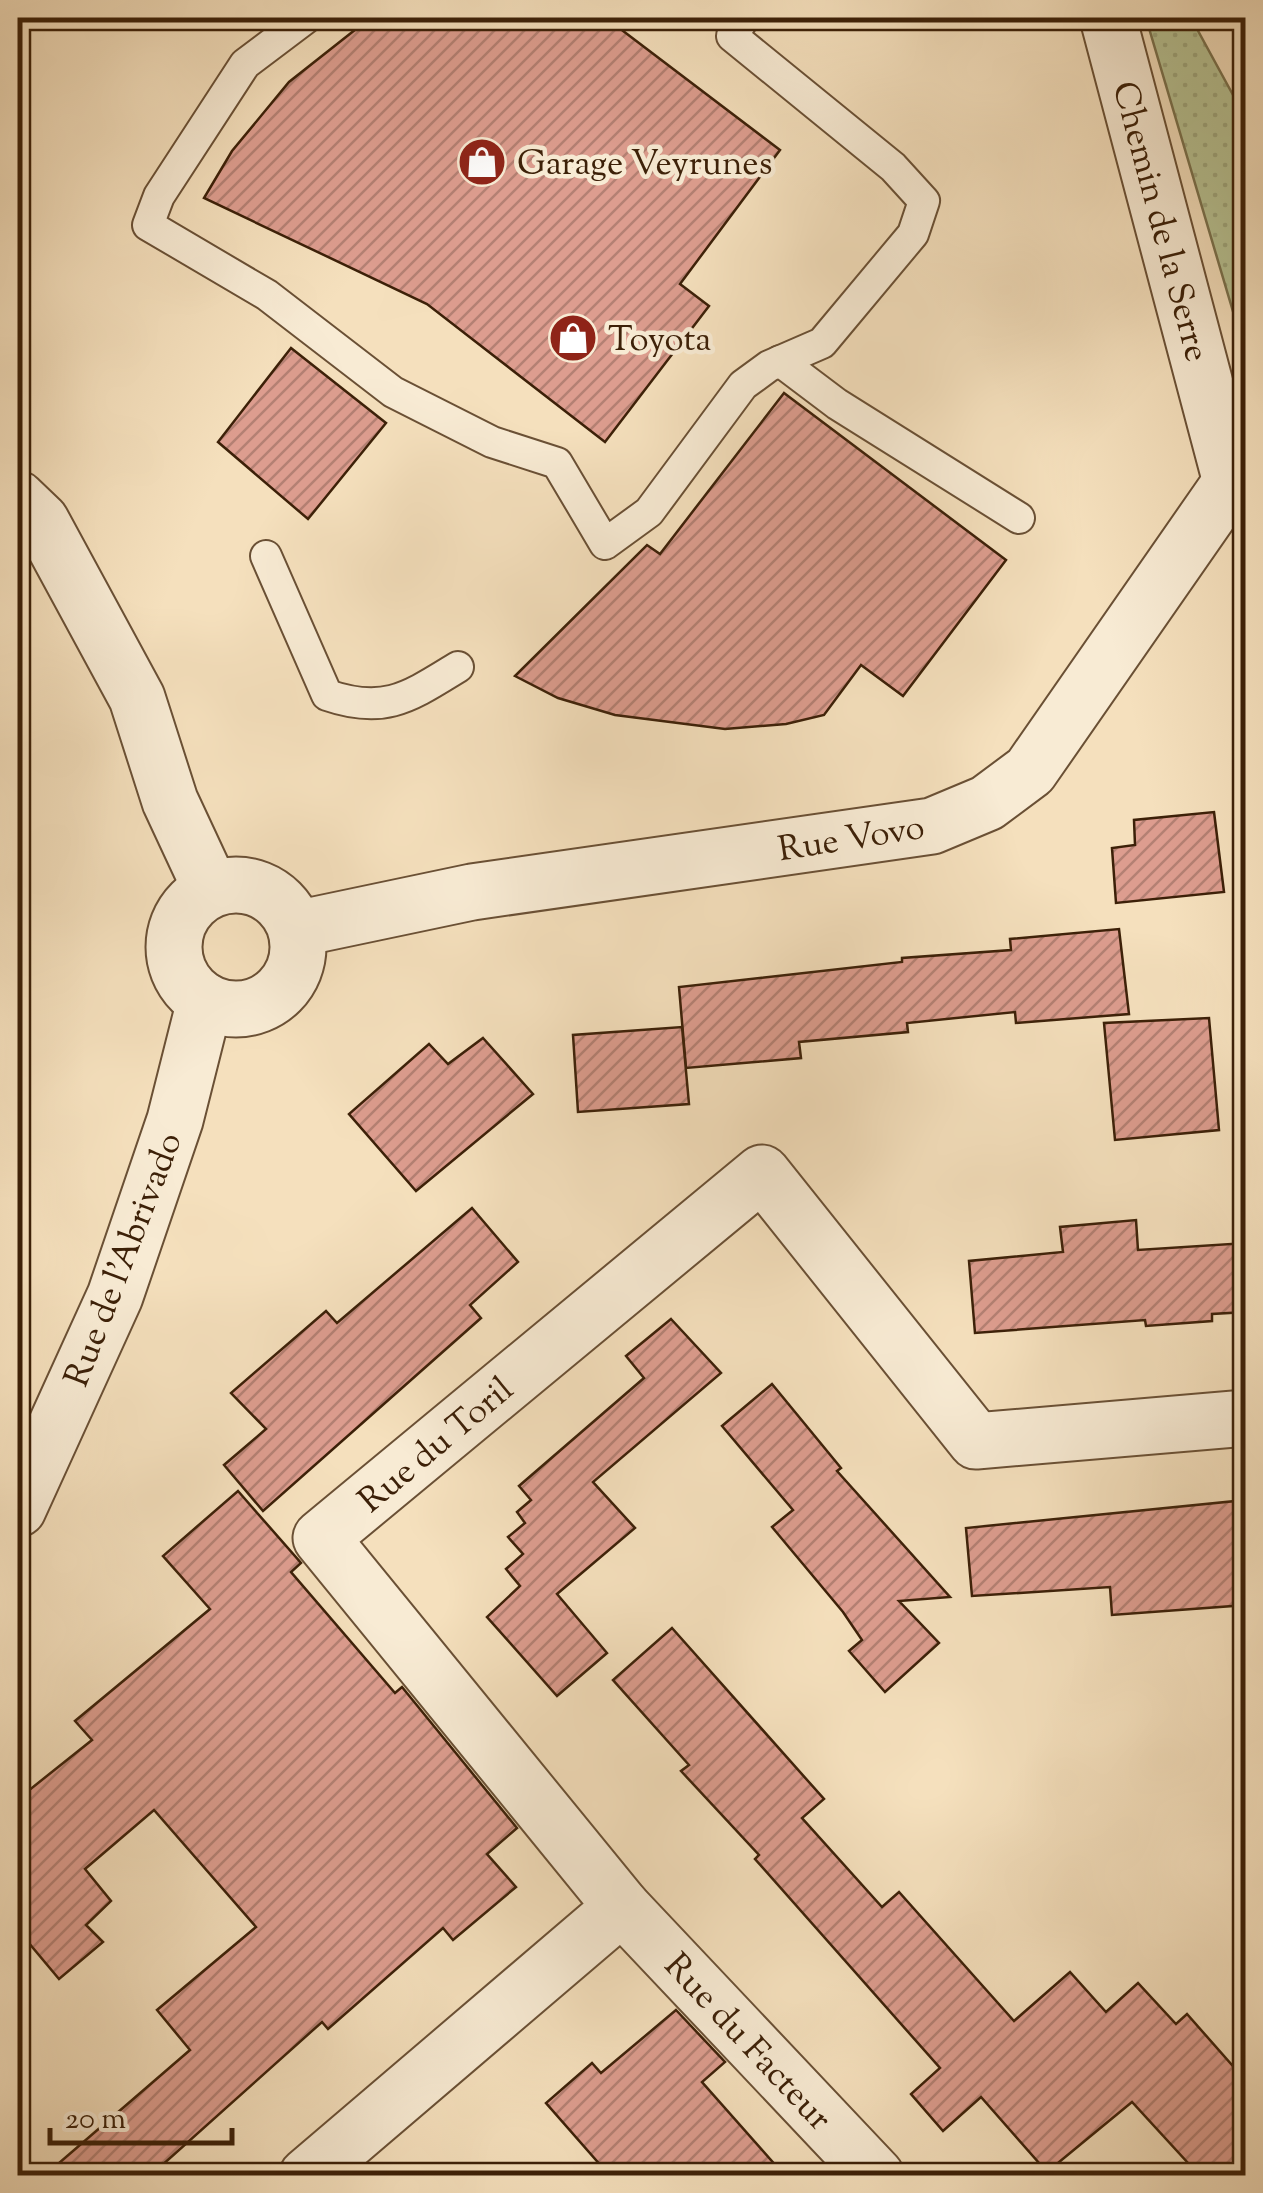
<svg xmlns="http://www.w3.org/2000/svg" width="1263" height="2193" font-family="'Sorts Mill Goudy',serif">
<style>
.grass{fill:url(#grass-dots);stroke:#7a724e;stroke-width:2.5}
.building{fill:url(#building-hatch);stroke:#3c2008;stroke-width:2.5}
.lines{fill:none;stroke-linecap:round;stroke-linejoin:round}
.lane-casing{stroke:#6a5035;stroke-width:34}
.street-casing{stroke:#6a5035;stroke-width:59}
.lane{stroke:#f8ebd4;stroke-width:30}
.street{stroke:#f8ebd4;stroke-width:55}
.labels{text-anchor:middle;stroke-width:9;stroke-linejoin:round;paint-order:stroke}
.poi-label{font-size:35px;fill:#3c2008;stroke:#f8ebd4;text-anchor:start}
.street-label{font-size:35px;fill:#3c2008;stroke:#f8ebd4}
</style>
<defs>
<pattern id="grass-dots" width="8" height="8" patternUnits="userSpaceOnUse" patternTransform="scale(2.5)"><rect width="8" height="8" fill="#b7c394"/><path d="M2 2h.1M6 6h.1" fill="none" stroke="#9ea77e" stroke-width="1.8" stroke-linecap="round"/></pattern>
<pattern id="building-hatch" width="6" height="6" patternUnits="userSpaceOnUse" patternTransform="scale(2.5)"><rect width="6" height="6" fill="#dd9d8f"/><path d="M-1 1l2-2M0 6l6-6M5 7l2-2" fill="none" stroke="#b48073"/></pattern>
</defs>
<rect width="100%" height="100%" fill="#f5e0bd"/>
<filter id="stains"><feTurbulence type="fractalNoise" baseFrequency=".002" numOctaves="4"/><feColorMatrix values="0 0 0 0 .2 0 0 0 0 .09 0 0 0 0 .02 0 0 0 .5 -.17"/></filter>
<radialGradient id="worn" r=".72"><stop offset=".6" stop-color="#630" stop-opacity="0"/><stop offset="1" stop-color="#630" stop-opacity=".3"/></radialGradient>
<polygon class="grass" points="1146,18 1191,18 1245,117 1245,352"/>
<g class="building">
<polygon points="370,18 606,18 780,150 680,284 709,306 605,442 427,304 204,198 232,151 289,82"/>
<polygon points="291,348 386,423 308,519 218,442"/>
<polygon points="784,393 1006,560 903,696 861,665 824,715 786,724 725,729 615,715 558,698 515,676 647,545 660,554"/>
<polygon points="1214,812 1224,892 1116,903 1112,848 1135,845 1134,820"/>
<polygon points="1119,929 1129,1014 1016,1023 1015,1012 907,1023 908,1032 799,1042 801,1058 686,1068 679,987 902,962 902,958 1011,950 1010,939"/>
<polygon points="1209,1018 1219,1130 1115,1140 1104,1023"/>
<polygon points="682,1027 689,1104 578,1112 573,1035"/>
<polygon points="483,1038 533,1094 416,1191 349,1114 429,1044 448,1064"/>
<polygon points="472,1208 518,1262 470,1305 481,1318 263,1511 224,1465 266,1429 231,1393 326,1311 337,1323"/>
<polygon points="1136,1220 1138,1250 1246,1243 1246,1312 1212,1314 1212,1321 1146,1326 1145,1320 975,1333 969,1261 1063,1252 1060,1227"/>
<polygon points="671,1319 721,1373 593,1482 635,1528 557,1594 607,1653 557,1696 487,1617 520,1586 506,1569 523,1554 508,1537 525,1523 517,1512 531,1500 519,1486 644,1378 626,1356"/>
<polygon points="772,1384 841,1468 837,1471 950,1597 899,1601 939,1643 885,1692 849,1651 862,1640 843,1612 772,1527 793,1510 722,1426"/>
<polygon points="238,1491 301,1563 291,1572 395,1693 402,1687 517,1828 487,1854 516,1887 453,1940 443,1928 328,2029 322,2022 150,2176 44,2176 190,2050 157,2010 256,1927 154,1810 85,1869 111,1901 86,1925 103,1942 59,1979 18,1930 18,1799 92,1740 75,1721 210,1609 163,1556"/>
<polygon points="1246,1500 1246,1605 1112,1615 1110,1587 972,1596 966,1528"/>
<polygon points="672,1628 824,1799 802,1818 882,1907 899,1892 1014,2021 1070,1972 1106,2012 1138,1983 1176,2024 1187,2014 1246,2081 1246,2176 1200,2176 1132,2102 1047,2172 981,2097 943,2131 911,2094 940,2068 755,1859 759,1855 681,1771 689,1765 613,1680"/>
<polygon points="676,2010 725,2062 702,2082 785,2176 610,2176 546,2103 592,2063 601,2073"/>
</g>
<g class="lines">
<g class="lane-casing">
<g id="lane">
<polyline points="306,18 245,64 159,196 148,225 267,295 393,392 492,442 557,463 605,544 649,512 743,385 769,366 822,343 913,234 924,201 893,167 732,36 744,18"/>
<polyline points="780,361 837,404 1019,518"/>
<path d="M 266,556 L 327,695 C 385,715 409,697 458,667"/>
</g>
</g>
<g class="street-casing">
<g id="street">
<polyline points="1108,18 1231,482"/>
<polyline points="18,499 41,521 137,698 170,801 211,889"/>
<circle cx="236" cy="947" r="62"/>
<polyline points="296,929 472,892 932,826 987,803 1030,771 1231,482 1246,478"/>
<polyline points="18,1509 115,1296 175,1120 205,1001"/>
<polyline points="622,1907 876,2176"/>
<polyline points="307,2176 622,1907 321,1538 762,1173 976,1441 1246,1418"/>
</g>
</g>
<use href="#lane" class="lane"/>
<use href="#street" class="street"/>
</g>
<defs>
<g id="shop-disc" transform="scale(2.5)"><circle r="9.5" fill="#8f2418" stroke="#f8ebd4"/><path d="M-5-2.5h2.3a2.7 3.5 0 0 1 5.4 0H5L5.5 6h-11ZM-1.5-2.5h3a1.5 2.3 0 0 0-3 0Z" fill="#fff"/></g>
</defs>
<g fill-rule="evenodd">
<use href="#shop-disc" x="482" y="162"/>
<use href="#shop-disc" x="573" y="338"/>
</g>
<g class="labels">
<g class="poi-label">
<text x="517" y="174">Garage Veyrunes</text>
<text x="608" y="350">Toyota</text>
</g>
<g class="street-label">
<text transform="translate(1162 221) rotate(75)" y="12">Chemin de la Serre</text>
<text transform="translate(851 837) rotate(-9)" y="12">Rue Vovo</text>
<text transform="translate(122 1259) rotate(-69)" y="12">Rue de l'Abrivado</text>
<text transform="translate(435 1444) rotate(-40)" y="12">Rue du Toril</text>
<text transform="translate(749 2041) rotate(47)" y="12">Rue du Facteur</text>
</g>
</g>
<rect width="1263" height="2193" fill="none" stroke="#f5e0bd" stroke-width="60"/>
<rect x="20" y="20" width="1223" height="2153" fill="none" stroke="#3c2008" stroke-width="5"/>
<rect x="30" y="30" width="1203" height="2133" fill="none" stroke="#3c2008" stroke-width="2.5"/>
<path d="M50 2128v15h182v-15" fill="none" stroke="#3c2008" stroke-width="5"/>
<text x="65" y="2128" font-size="30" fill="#3c2008" stroke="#f8ebd4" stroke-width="8" paint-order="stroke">20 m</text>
<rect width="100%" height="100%" filter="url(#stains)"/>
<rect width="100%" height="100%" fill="url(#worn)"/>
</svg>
